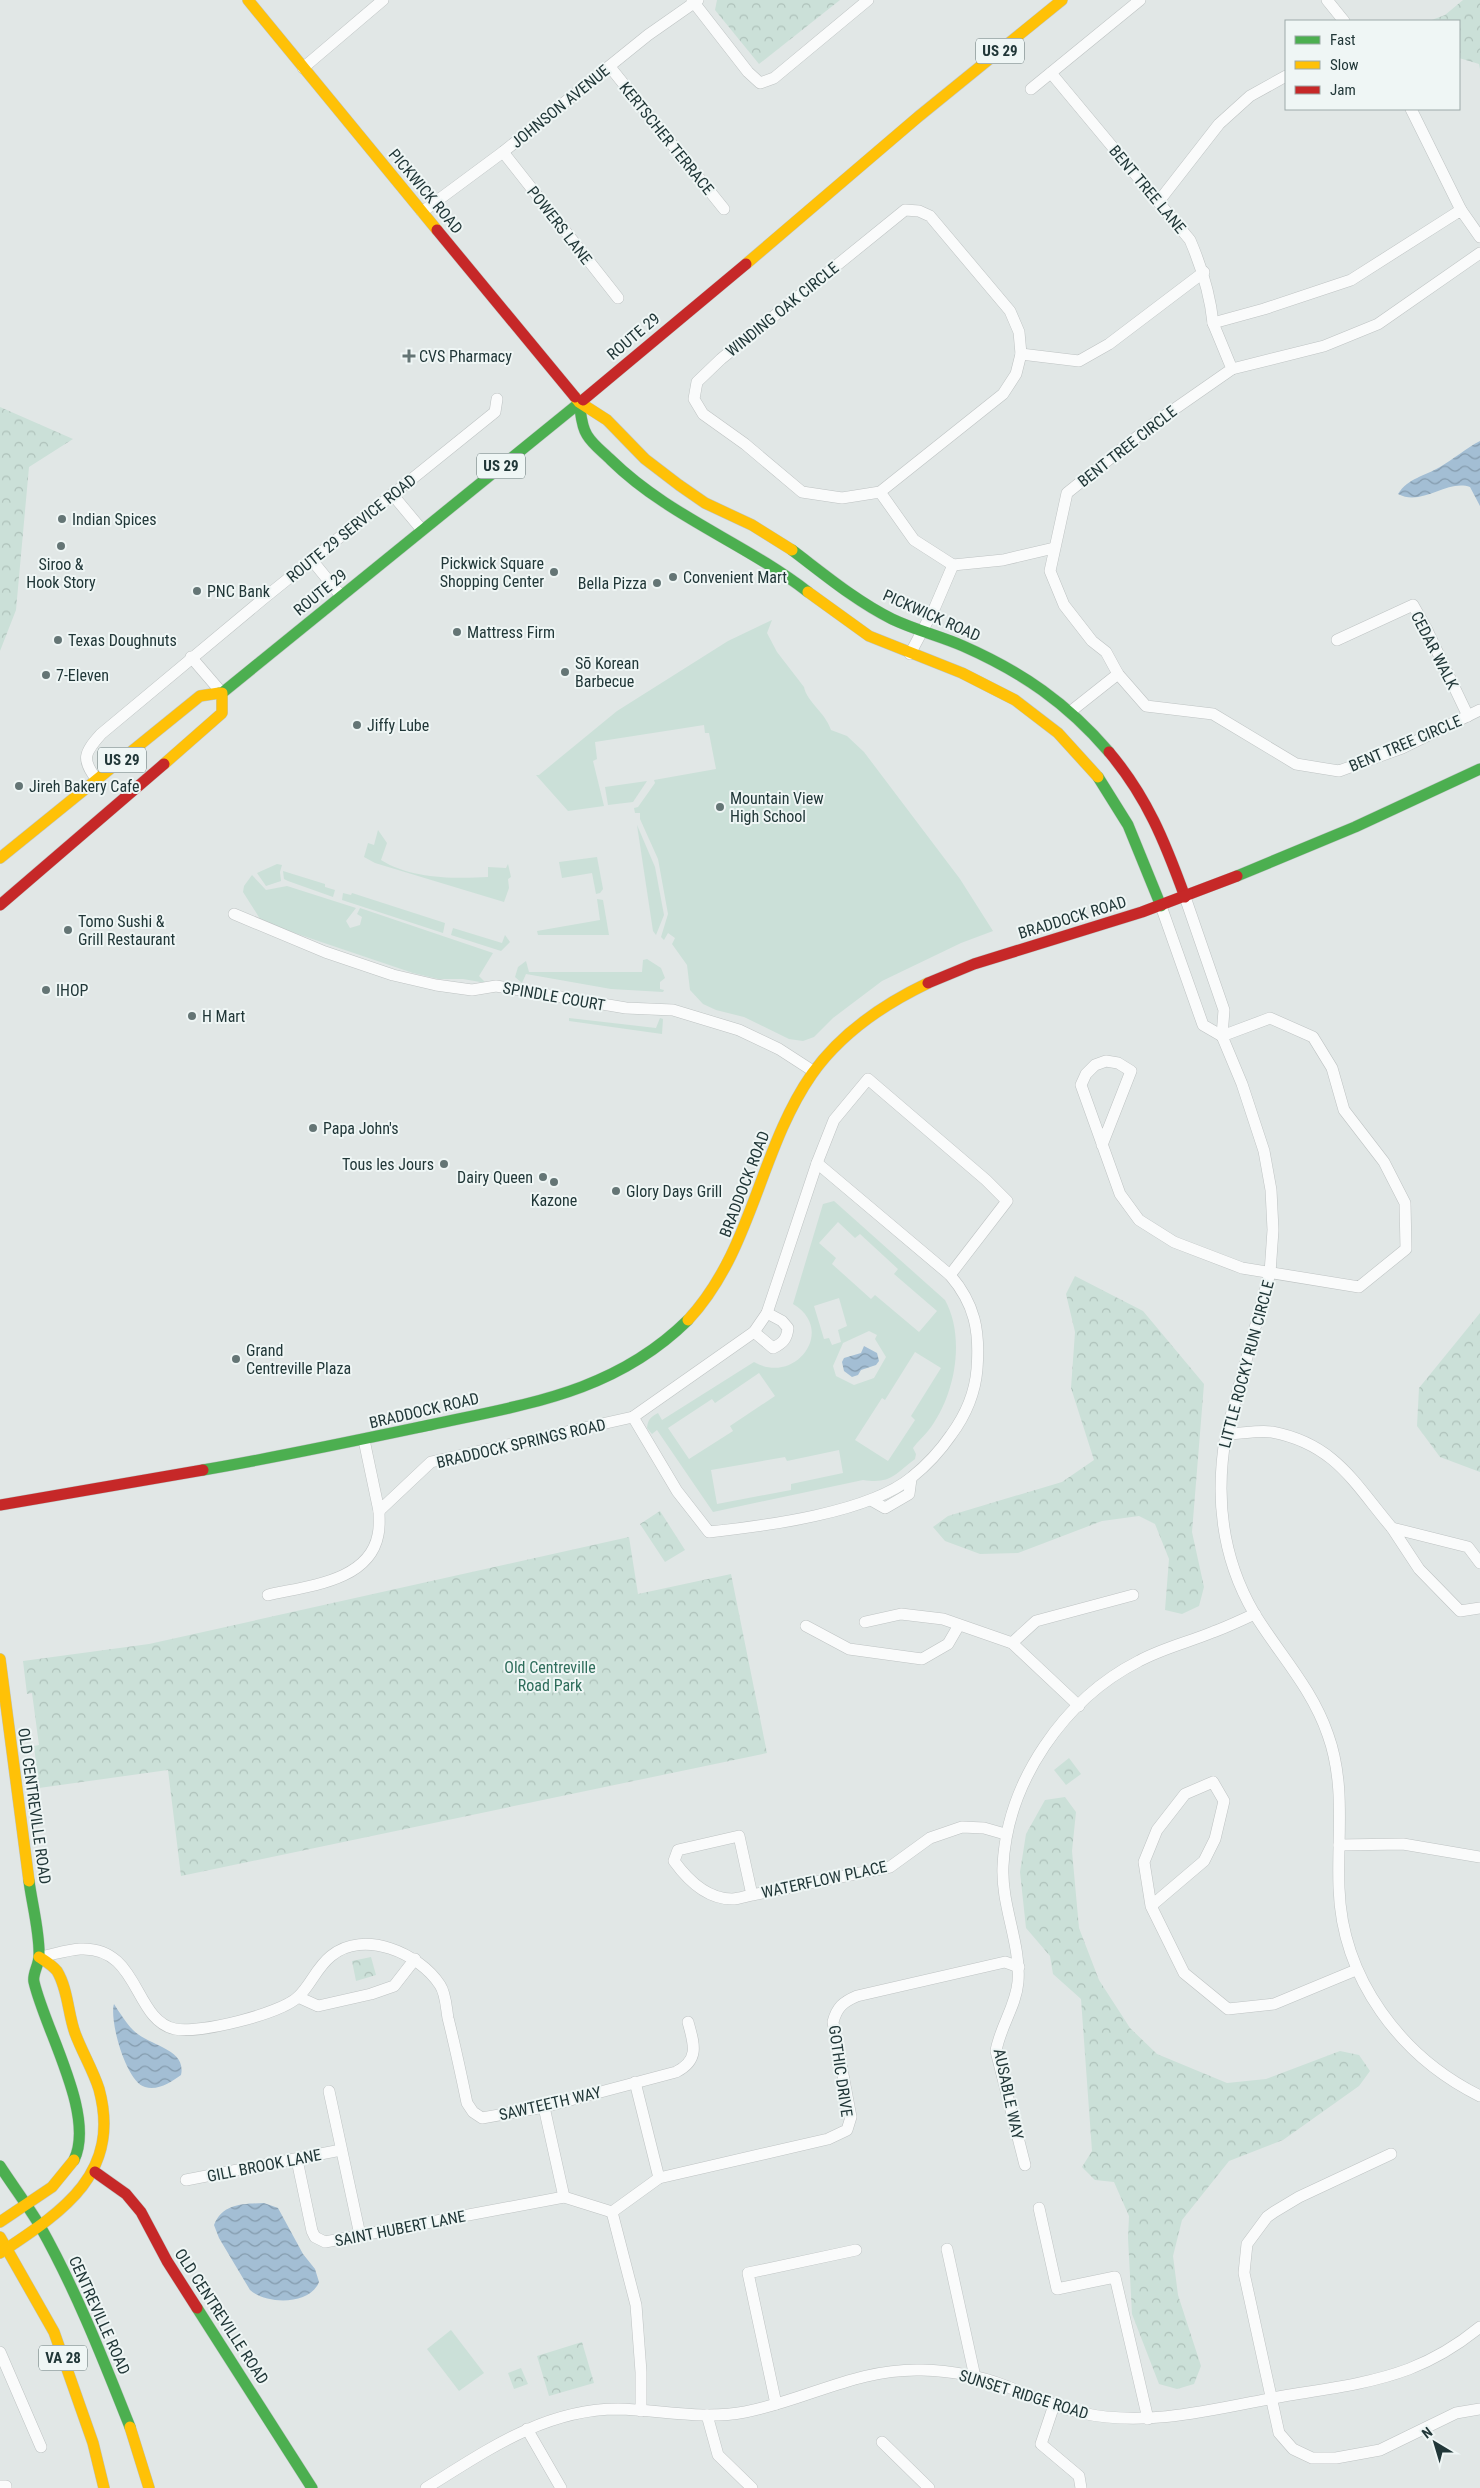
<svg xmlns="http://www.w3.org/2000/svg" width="1480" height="2488" font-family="'Roboto Condensed',sans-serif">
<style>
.grass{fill:#cbe0d8;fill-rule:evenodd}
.forest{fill:url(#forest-crowns)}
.water{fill:url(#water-waves)}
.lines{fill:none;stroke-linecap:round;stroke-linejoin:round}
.street-casing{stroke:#bec3c3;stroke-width:12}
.fast-casing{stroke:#bec5c4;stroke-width:12}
.slow-casing{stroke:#bec5c4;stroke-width:12}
.jam-casing{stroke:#bec5c4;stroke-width:12}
.street{stroke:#fafbfb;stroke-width:11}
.fast{stroke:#4caf50;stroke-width:11}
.slow{stroke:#ffc107;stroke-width:11}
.jam{stroke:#c62828;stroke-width:11}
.poi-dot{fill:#647575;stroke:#eff6f5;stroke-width:2}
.labels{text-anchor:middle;stroke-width:4;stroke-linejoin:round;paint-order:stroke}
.shield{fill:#eff6f5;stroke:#5f7071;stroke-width:1}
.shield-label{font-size:15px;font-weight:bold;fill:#213738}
.street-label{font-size:16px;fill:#213738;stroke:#eff6f5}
.poi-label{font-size:16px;fill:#213738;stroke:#eff6f5;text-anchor:start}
.park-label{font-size:16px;fill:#2e6d5b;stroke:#eff6f5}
</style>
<defs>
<pattern id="forest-crowns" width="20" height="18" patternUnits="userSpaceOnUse" patternTransform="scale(1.25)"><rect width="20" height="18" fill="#cbe0d8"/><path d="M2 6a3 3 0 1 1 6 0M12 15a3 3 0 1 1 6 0" fill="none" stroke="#aec1ba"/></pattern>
<pattern id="water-waves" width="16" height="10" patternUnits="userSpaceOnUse" patternTransform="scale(1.25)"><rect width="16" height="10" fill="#a3bed4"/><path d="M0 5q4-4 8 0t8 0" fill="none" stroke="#849bad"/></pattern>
</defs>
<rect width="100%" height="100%" fill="#e1e7e6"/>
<g class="grass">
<path d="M 772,620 L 767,633 L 777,652 L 804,687 C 807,702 825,712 831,730 L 847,736 L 864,752 L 960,879 L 993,931 L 961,943 L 882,981 L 833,1018 L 814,1037 L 803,1041 L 789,1039 L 744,1017 L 716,1010 L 703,1004 L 690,990 L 687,965 L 672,944 L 675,938 L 668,933 L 664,940 L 661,937 L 668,914 L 658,859 L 640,819 L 640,813 L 635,813 L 634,808 L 638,807 L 655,783 L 654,780 L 716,769 L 709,733 L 705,733 L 704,725 L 595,742 L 597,759 L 593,761 L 604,806 L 568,811 L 536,775 L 539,775 L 617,711 L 728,641 Z"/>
<polygon points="647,781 633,802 608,805 605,787"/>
<polygon points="637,825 655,867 664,915 656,935 653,931"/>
<path d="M 378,830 L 387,843 L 381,860 C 411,879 455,879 488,877 L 488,867 L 506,868 L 508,864 L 511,877 L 508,879 L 509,888 L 504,902 L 375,863 L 364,857 L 368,843 L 374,845 Z"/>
<polygon points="597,857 603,889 600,893 596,894 592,873 562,878 559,862"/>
<polygon points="277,864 282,865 280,872 281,881 266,886 257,873"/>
<polygon points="283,871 325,884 325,887 335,890 333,897 288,881 284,879"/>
<polygon points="252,875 266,890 287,886 356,908 346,921 350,928 360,925 362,917 357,914 360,908 493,953 479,976 486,983 463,979 438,979 413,973 262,922 243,892 244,886"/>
<polygon points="343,893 351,895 352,893 445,923 443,933 342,900"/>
<polygon points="597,899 603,900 609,935 538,935 537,931 600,920"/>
<polygon points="453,928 502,943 505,935 510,942 501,951 451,935"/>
<polygon points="647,959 661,968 665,978 660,982 660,989 664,990 663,992 611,989 526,974 522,983 515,977 518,967 526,961 529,972 642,972 643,960"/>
<polygon points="569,1018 656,1028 660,1018 663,1019 662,1034 569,1021"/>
<path d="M 834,1201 L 945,1300 C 966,1338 955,1397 928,1431 C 923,1437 918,1441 913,1448 L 916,1454 L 915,1459 C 894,1475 891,1484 863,1480 L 713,1512 L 657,1430 L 652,1434 L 647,1428 C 648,1420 650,1417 658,1413 L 662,1420 L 754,1362 C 795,1386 837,1330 793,1304 L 823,1204 ZM 838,1222 L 855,1238 L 860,1234 L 898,1269 L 894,1274 L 937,1311 L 919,1332 L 875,1295 L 871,1299 L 832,1264 L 836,1258 L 819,1243 ZM 839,1298 L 847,1326 L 838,1330 L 841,1342 L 832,1345 L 829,1338 L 824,1339 L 814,1306 ZM 869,1331 L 877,1335 L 875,1339 L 886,1357 L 874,1378 L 854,1385 L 836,1376 L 833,1366 L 843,1343 ZM 915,1352 L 941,1368 L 911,1416 L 915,1420 L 888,1461 L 855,1440 L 882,1398 L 885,1400 ZM 759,1373 L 775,1396 L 730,1426 L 733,1431 L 689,1459 L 668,1428 L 712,1399 L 715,1403 ZM 839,1450 L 843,1473 L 791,1484 L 791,1490 L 717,1504 L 711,1470 L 785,1457 L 787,1461 Z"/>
<polygon points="451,2330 484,2373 459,2391 427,2349"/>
</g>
<g class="forest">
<polygon points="717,0 840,0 759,64 715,10"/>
<polygon points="1463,0 1480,0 1480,69 1479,64 1459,58 1459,21 1429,21 1445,15"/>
<polygon points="0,407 73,439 29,467 16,610 0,651"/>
<polygon points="1075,1276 1143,1311 1204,1384 1192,1532 1204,1587 1199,1606 1182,1614 1165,1610 1169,1559 1155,1524 1139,1516 1102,1521 1018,1553 980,1554 945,1541 933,1527 948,1516 1062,1482 1094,1460 1071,1388 1075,1332 1066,1294"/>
<polygon points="1480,1313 1480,1472 1440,1457 1417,1426 1419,1388"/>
<polygon points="660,1511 685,1550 665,1562 640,1524"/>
<polygon points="629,1537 638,1594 731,1574 767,1753 181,1876 168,1770 39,1788 34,1746 39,1745 32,1693 27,1694 23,1661 149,1644"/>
<polygon points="1069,1758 1081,1774 1066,1785 1054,1770"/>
<polygon points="1065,1797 1076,1812 1072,1851 1079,1928 1099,1980 1130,2028 1157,2054 1227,2083 1266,2079 1340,2051 1359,2055 1370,2071 1359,2086 1283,2140 1229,2161 1182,2220 1173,2256 1178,2295 1201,2366 1194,2384 1177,2389 1159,2384 1132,2314 1128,2238 1129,2216 1114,2182 1095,2180 1082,2167 1092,2151 1081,1999 1053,1974 1050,1956 1026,1928 1020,1872 1026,1834 1045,1800"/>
<polygon points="371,1957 376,1975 356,1981 352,1961"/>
<polygon points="582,2342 594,2383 549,2396 537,2356"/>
<polygon points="521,2368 528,2384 514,2389 508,2373"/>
</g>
<g class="water">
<path d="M 1480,441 L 1480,506 L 1470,487 C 1447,479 1422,507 1398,494 C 1408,478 1425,476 1440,467 C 1454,459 1466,448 1480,441 Z"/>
<polygon points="864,1346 877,1353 879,1361 876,1365 861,1370 858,1375 852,1377 844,1371 842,1362 844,1358 861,1353"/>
<path d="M 114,2004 C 120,2013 126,2023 133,2030 C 148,2046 187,2048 181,2075 C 171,2082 158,2091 145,2087 C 126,2082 109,2020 114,2004 Z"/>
<path d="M 264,2203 L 278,2208 L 303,2254 L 315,2269 L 319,2282 C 310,2305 267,2305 250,2290 L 219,2238 L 214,2225 C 223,2203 243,2204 264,2203 Z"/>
</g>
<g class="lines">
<g class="street-casing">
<g id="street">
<polyline points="692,0 748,72 760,83 774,78 868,0"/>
<polyline points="1327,0 1344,21"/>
<polyline points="610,67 724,209"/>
<polyline points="303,68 383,0"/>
<path d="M 1051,73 L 1190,240 C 1202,268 1210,293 1213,323"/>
<polyline points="1031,89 1140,0"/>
<polyline points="1411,109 1461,210"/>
<polyline points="503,152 618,298"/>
<polyline points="1159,201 1219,124 1250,96 1286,76"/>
<polyline points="422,212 503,152 648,35 698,0"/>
<polyline points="1480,237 1461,210 1351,280 1264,309 1213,323 1232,369 1153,424 1067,493 1050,571 1064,605 1092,641 1106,652 1118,674 1146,706 1213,714 1296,764 1339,771 1402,748 1480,710"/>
<polyline points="1021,354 1079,361 1109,344 1204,272"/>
<polyline points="1232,369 1324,346 1378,324 1480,253"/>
<polyline points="880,492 1003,394 1016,374 1021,354 1019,332 1010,311 930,216 919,211 905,210 721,359 697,382 694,399 703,414 745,444 802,492 842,498 880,492 914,540 953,565 1003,560 1054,548"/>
<polyline points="392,494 422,530"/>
<polyline points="311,559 341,596"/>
<polyline points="1337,640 1413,605 1427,630 1468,716"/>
<polyline points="910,654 935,607 953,565"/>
<polyline points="191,657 222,693"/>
<polyline points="1070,712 1118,674"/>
<path d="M 97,780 C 81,759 84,753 101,734 L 263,599 L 495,412 L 497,399"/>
<path d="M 1185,897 L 1224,1010 L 1222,1036 L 1242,1084 L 1264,1151 L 1271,1190 L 1273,1230 L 1270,1273 L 1226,1434 C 1215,1496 1222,1558 1254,1613 C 1279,1654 1312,1688 1328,1735 C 1346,1785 1337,1836 1339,1888 C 1342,1979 1401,2057 1480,2096"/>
<polyline points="1161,906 1203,1025 1222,1036"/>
<polyline points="234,914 325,952 393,975 436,985 472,990 496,986 626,1008 673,1010 739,1030 779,1049 813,1071"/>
<polyline points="1102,1145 1131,1071 1118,1063 1106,1061 1095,1065 1086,1074 1081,1085 1120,1194 1139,1220 1174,1242 1242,1268 1359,1287 1406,1249 1405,1203 1384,1162 1344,1110 1332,1068 1313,1037 1270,1018 1222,1036"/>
<path d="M 754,1332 L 773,1348 C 783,1343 787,1339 788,1328 L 782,1321 L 767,1313"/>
<path d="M 633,1417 L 677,1491 L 709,1532 C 764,1526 869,1513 912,1477 C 927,1465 940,1451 951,1435 C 965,1416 975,1394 977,1369 C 980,1331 975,1304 950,1275 L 817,1163"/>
<path d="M 1226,1434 C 1240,1434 1258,1430 1272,1432 C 1335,1444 1354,1483 1392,1528"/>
<polyline points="364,1440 379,1511 431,1462 633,1417 754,1332 767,1313 817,1163 834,1120 868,1079 986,1180 1007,1201 950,1275"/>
<polyline points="871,1500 885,1508 909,1494 911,1479"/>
<polyline points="1480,1563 1468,1547 1392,1528 1419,1569 1460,1611 1480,1608"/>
<path d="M 268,1595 C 306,1586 369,1582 378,1535 C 380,1527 379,1519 379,1511"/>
<polyline points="865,1622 901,1614 943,1619 1012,1643 1079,1706"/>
<polyline points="806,1626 849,1649 922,1659 948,1644 959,1625"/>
<polyline points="1012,1643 1036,1621 1133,1595"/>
<polyline points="1339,1845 1403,1844 1480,1857"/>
<path d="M 752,1895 C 746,1896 739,1899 732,1899 C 707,1899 687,1879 674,1861 L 678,1850 L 739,1836 L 752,1895 L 890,1867 L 930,1838 L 962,1827 L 984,1828 L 1005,1834"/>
<polyline points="1151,1906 1204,1861 1215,1839 1224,1801 1213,1782 1185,1794 1157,1830 1144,1862 1151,1906 1184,1973 1228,2009 1274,2004 1356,1970"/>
<path d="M 39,1957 C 52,1955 66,1950 80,1949 C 140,1946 133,2020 175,2029 C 199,2034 280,2014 298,1997 C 311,1985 316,1968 331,1956 C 364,1929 419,1953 440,1985 C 446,1994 446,2007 448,2018 C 455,2046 461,2074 467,2103 L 473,2112 L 482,2118 L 544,2107 L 676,2072 C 700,2060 694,2044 688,2022"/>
<polyline points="298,1997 318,2006 371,1994 394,1986 415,1959"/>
<polyline points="635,2082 659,2178"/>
<polyline points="329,2091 360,2235"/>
<polyline points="544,2107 564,2197"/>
<polyline points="1391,2154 1299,2197 1274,2212 1267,2217 1247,2244 1244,2273 1279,2433 1293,2449 1312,2458 1336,2458 1380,2450 1456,2413 1480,2409"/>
<polyline points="297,2160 312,2231 315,2237 325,2242 564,2197 612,2212"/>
<path d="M 1025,2165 L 996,2051 C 1000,2027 1016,2006 1018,1982 C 1021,1943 1001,1906 1003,1866 C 1007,1782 1064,1699 1139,1661 C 1163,1648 1189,1642 1213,1632 C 1227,1627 1241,1620 1255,1614"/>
<polyline points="186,2180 341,2150"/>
<polyline points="1039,2208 1057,2289 1115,2277 1148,2419"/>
<path d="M 612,2212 L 659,2178 L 828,2139 L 847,2130 L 851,2117 L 833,2022 C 837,2007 843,2002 857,1996 L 1005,1962 L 1019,1967"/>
<polyline points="612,2212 636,2305 641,2372 641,2411"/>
<polyline points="947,2249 975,2377"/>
<polyline points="0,2352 41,2447"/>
<polyline points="776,2404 748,2273 856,2250"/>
<polyline points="1054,2405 1041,2444 1079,2476 1081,2488"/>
<polyline points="707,2415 718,2455 752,2488"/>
<polyline points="527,2429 561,2488"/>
<polyline points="882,2442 929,2488"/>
<polyline points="0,2486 6,2486 6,2488"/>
<path d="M 426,2488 C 486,2451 544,2409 618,2409 C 661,2410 702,2420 745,2412 C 807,2400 857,2368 922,2370 C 950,2371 977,2375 1003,2385 C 1029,2395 1054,2407 1082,2413 C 1148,2428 1219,2408 1284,2396 C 1326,2389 1369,2384 1409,2369 C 1435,2359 1458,2345 1480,2327"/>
</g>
</g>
<g class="fast-casing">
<g id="fast">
<path d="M 579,402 C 581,413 581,426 587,435 C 593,445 603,452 611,460 C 668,516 745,543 808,592"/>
<path d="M 792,550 C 825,575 856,601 892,619 C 915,630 940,636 963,646 C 1022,672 1067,703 1109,752"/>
<polyline points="219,693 222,693 583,400"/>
<polyline points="1098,777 1128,825 1161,906"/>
<polyline points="1237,876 1355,827 1480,769"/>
<path d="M 203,1470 C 279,1457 354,1441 430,1425 C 526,1404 614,1393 688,1320"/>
<path d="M 29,1881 C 32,1904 40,1934 39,1956 C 39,1965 32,1974 34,1982 C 45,2030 96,2115 74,2160"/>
<path d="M 0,2166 C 13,2186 28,2206 40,2226 C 76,2290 103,2359 130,2427"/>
<polyline points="197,2308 312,2488"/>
</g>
</g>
<g class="slow-casing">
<g id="slow">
<polyline points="248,0 437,230"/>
<polyline points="746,264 918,117 1062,0"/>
<polyline points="575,397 579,402 607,420 645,459 679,485 705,503 752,525 792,550"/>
<polyline points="808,592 869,636 962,673 1015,700 1058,733 1098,777"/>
<polyline points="164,764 222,713 222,693"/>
<polyline points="0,858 200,696 219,693"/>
<path d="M 688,1320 C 753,1250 759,1150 812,1074 C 841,1033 884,1004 928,983"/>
<polyline points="0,1659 29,1881"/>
<polyline points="0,2222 52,2187 74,2160"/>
<polyline points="0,2237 54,2332 93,2443 104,2488"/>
<path d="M 0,2253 C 62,2212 122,2174 99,2089 C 93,2070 82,2052 75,2033 C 68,2014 68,1989 57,1971 C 52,1965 45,1961 39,1957"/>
<polyline points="130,2427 149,2488"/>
</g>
</g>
<g class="jam-casing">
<g id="jam">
<polyline points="437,230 575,397"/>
<polyline points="583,400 746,264"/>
<path d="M 1109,752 C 1147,797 1165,842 1185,897"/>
<polyline points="0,905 164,764"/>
<polyline points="928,983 974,964 1142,912 1237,876"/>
<polyline points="0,1505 203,1470"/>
<polyline points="95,2172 126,2194 141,2212 167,2261 197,2308"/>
</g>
</g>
<use href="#street" class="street"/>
<use href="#fast" class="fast"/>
<use href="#slow" class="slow"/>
<use href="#jam" class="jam"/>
</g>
<g class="poi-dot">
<path d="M406.5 348.5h5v5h5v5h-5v5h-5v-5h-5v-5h5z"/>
<circle cx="62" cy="519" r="5"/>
<circle cx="61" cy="546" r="5"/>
<circle cx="554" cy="572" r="5"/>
<circle cx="673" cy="577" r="5"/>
<circle cx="657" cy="583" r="5"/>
<circle cx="197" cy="591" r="5"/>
<circle cx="457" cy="632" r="5"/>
<circle cx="58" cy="640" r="5"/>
<circle cx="565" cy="672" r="5"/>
<circle cx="46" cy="675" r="5"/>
<circle cx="357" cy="725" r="5"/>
<circle cx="19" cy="786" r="5"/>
<circle cx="720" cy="807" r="5"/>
<circle cx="68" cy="930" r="5"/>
<circle cx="46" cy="990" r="5"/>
<circle cx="192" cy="1016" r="5"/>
<circle cx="313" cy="1128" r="5"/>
<circle cx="444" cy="1164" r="5"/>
<circle cx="543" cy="1177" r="5"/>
<circle cx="554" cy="1182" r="5"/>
<circle cx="616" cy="1191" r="5"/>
<circle cx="236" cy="1359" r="5"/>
</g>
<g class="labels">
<g class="shield">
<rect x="976" y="38.5" width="48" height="25" rx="4"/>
<rect x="477" y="453.5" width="48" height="25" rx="4"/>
<rect x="98" y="747.5" width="48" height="25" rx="4"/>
<rect x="39" y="2345.5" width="48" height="25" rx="4"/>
</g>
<g class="shield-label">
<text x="1000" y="56">US 29</text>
<text x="501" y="471">US 29</text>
<text x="122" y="765">US 29</text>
<text x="63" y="2363">VA 28</text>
</g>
<g class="street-label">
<text transform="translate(560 106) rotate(-39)" y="6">JOHNSON AVENUE</text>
<text transform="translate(667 138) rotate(51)" y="6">KERTSCHER TERRACE</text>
<text transform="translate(1148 189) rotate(50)" y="6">BENT TREE LANE</text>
<text transform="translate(426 191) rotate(50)" y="6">PICKWICK ROAD</text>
<text transform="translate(560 225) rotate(52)" y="6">POWERS LANE</text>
<text transform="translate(782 309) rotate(-39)" y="6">WINDING OAK CIRCLE</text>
<text transform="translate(633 336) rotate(-40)" y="6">ROUTE 29</text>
<text transform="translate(1127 446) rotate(-38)" y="6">BENT TREE CIRCLE</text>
<text transform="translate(351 528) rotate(-39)" y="6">ROUTE 29 SERVICE ROAD</text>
<text transform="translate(320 592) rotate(-39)" y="6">ROUTE 29</text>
<text transform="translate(932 615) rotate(24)" y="6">PICKWICK ROAD</text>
<text transform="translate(1435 650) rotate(63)" y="6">CEDAR WALK</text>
<text transform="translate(1405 743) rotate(-23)" y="6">BENT TREE CIRCLE</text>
<text transform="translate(1072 917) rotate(-17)" y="6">BRADDOCK ROAD</text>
<text transform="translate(554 996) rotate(10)" y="6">SPINDLE COURT</text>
<text transform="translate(744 1184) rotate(-69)" y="6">BRADDOCK ROAD</text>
<text transform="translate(1246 1364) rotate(-75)" y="6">LITTLE ROCKY RUN CIRCLE</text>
<text transform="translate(424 1410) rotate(-13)" y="6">BRADDOCK ROAD</text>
<text transform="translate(521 1443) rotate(-13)" y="6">BRADDOCK SPRINGS ROAD</text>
<text transform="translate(35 1806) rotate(82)" y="6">OLD CENTREVILLE ROAD</text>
<text transform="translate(824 1879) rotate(-12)" y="6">WATERFLOW PLACE</text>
<text transform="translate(841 2071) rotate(82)" y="6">GOTHIC DRIVE</text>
<text transform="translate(1009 2094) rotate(78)" y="6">AUSABLE WAY</text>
<text transform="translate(550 2103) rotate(-13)" y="6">SAWTEETH WAY</text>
<text transform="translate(264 2165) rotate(-11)" y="6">GILL BROOK LANE</text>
<text transform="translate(400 2228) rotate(-11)" y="6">SAINT HUBERT LANE</text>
<text transform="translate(100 2315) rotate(66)" y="6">CENTREVILLE ROAD</text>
<text transform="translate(222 2316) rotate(57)" y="6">OLD CENTREVILLE ROAD</text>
<text transform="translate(1024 2394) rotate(17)" y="6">SUNSET RIDGE ROAD</text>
</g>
<g class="poi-label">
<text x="419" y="362">CVS Pharmacy</text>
<text x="72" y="525">Indian Spices</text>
<text x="544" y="569" text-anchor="end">Pickwick Square<tspan x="544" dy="18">Shopping Center</tspan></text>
<text x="61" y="570" text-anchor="middle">Siroo &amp;<tspan x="61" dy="18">Hook Story</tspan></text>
<text x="683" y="583">Convenient Mart</text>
<text x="647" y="589" text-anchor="end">Bella Pizza</text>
<text x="207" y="597">PNC Bank</text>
<text x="467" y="638">Mattress Firm</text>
<text x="68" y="646">Texas Doughnuts</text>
<text x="575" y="669">Sō Korean<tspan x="575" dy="18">Barbecue</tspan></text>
<text x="56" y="681">7-Eleven</text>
<text x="367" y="731">Jiffy Lube</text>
<text x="29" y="792">Jireh Bakery Cafe</text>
<text x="730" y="804">Mountain View<tspan x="730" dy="18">High School</tspan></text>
<text x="78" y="927">Tomo Sushi &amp;<tspan x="78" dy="18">Grill Restaurant</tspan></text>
<text x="56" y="996">IHOP</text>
<text x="202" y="1022">H Mart</text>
<text x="323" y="1134">Papa John's</text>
<text x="434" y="1170" text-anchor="end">Tous les Jours</text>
<text x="533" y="1183" text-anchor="end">Dairy Queen</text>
<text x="626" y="1197">Glory Days Grill</text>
<text x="554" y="1206" text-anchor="middle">Kazone</text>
<text x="246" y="1356">Grand<tspan x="246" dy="18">Centreville Plaza</tspan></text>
</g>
<g class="park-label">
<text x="550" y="1673">Old Centreville<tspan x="550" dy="18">Road Park</tspan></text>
</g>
</g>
<rect x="1285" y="20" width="175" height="90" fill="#eff6f5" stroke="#9daaa9"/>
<rect x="1295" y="36" width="25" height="8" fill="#4caf50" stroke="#9daaa9"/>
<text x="1330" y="45" font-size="15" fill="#213738">Fast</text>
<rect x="1295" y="61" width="25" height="8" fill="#ffc107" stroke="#9daaa9"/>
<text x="1330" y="70" font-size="15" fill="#213738">Slow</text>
<rect x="1295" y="86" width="25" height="8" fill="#c62828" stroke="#9daaa9"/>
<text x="1330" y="95" font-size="15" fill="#213738">Jam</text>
<g transform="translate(1435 2443) rotate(322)" stroke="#eff6f5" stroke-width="4" paint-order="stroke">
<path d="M0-4L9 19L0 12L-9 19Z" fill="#213738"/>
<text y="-8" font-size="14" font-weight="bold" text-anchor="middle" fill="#213738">N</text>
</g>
</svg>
